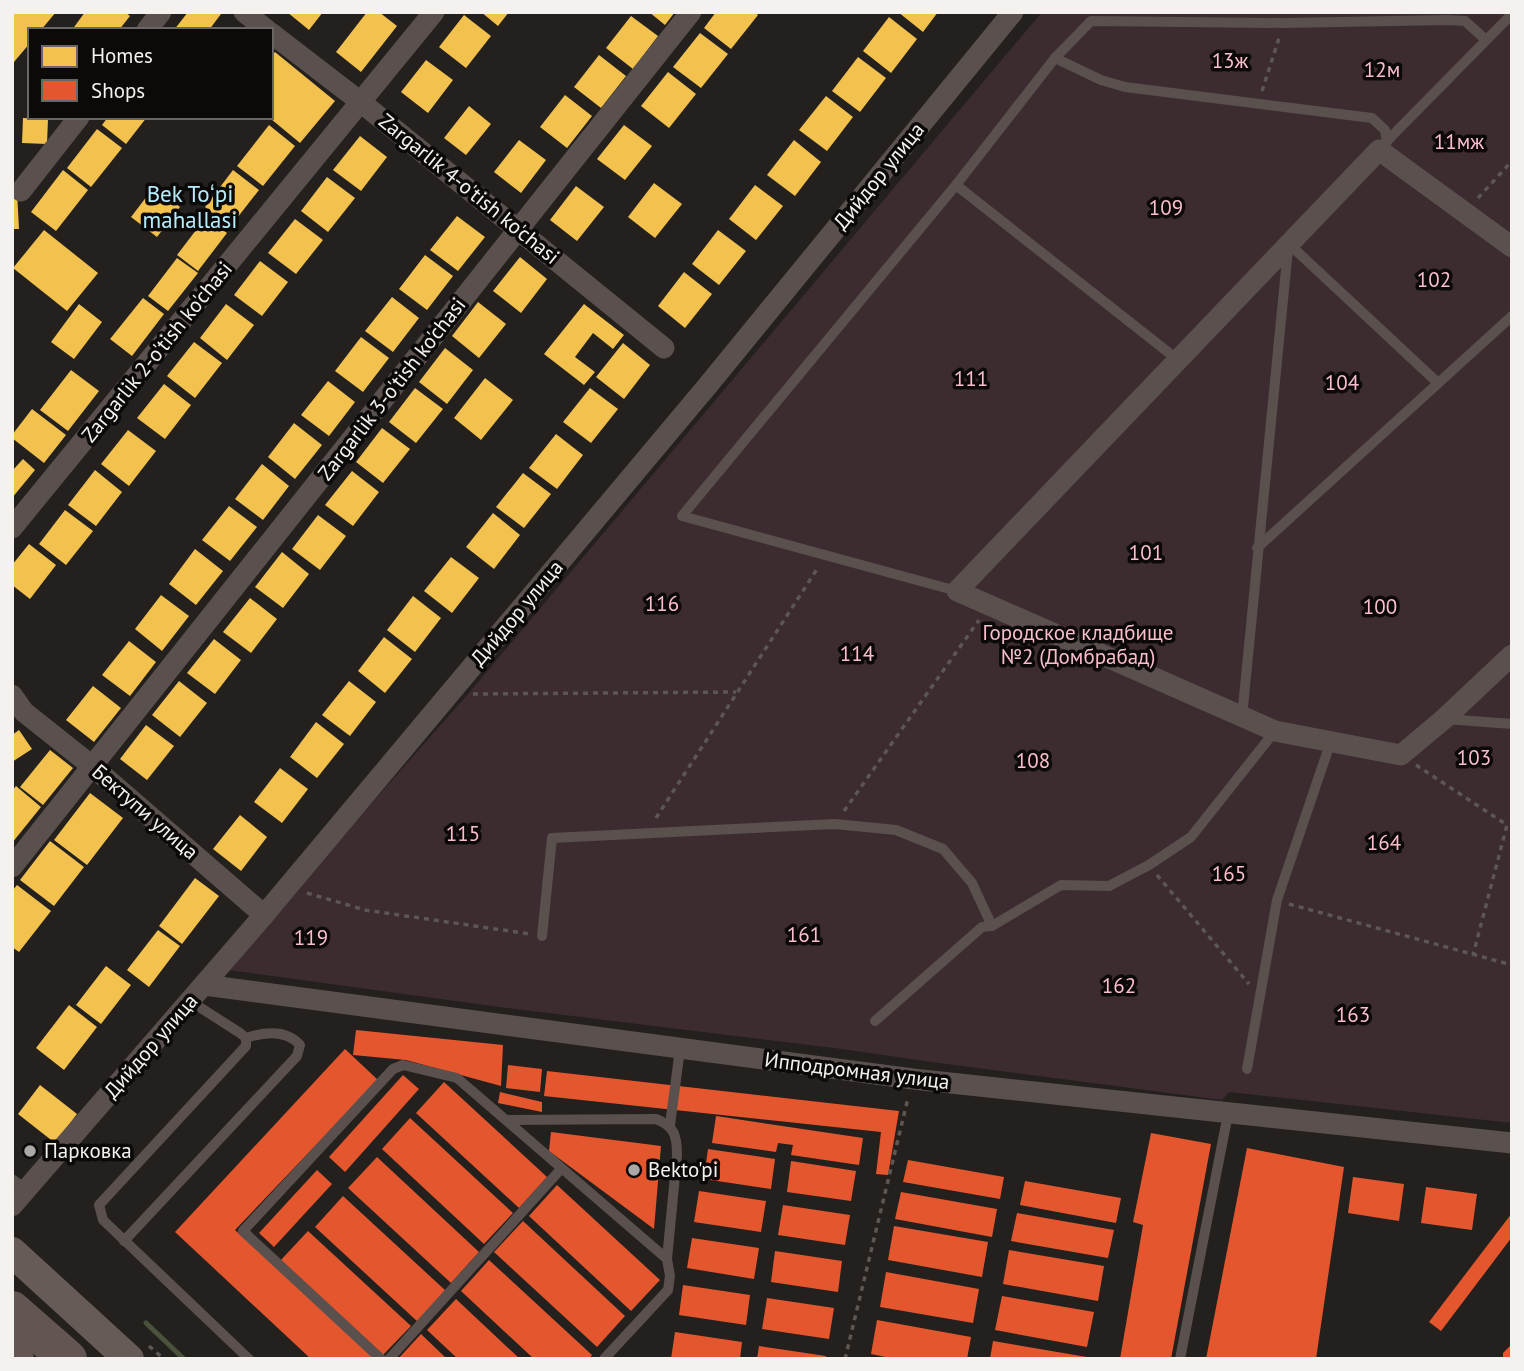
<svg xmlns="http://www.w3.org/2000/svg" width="1524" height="1371" font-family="'PT Sans',sans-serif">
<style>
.green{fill:#3c2c2f}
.homes{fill:#f2c14e}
.shops{fill:#e4572e}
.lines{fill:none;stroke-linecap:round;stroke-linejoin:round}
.stream{stroke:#4a523c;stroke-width:5}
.path{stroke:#5d5754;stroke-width:3.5;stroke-dasharray:5 5;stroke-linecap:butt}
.lane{stroke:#5a504e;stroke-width:10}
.street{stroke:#5a504e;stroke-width:21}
.secondary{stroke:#675b58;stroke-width:30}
.highway{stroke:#635652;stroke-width:38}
.poi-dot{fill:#aba8a6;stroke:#0c0a09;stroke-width:2.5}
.labels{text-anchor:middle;stroke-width:7;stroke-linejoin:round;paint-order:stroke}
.park-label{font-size:21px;fill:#fbbfcc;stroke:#0c0a09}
.street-label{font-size:21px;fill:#f4f1ef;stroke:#0c0a09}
.poi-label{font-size:21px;fill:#f4f1ef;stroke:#0c0a09;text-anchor:start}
.neighbourhood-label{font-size:23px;fill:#b5ecfc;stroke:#0c0a09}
</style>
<rect width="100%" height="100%" fill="#23201e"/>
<polygon class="green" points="1042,12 1512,12 1512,1123 1229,1092 1222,1100 931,1062 842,1049 507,1008 229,970 295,890 468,694"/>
<g class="homes">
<polygon points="12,12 56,12 41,30 30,30 30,43 14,62"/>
<polygon points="85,12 125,12 130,16 119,30 72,30"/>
<polygon points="188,12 219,12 221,14 209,30 174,30"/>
<polygon points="287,12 323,12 309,30"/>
<polygon points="367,12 379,12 397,26 361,72 336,52"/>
<polygon points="481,12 509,12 498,26"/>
<polygon points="649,12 675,12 665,25"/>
<polygon points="716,12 754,12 758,15 731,49 704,28"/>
<polygon points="898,12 938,12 923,32"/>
<polygon points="464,15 491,36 466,68 439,47"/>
<polygon points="631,16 658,36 633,69 606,48"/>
<polygon points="889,17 917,39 891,73 863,51"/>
<polygon points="700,33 728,54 701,88 673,67"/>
<polygon points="275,52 335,101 300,143 271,119 271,57"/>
<polygon points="599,55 626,76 601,108 574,87"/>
<polygon points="858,57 886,78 860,112 832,91"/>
<polygon points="426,60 453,80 428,113 401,92"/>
<polygon points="668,72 696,94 669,128 641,106"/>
<polygon points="565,95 592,116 567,148 540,127"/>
<polygon points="826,96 853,117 827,151 799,130"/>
<polygon points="469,106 491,124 466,155 444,138"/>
<polygon points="108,117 147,117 126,144 102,125"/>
<polygon points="23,118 48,119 47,144 22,143"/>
<polygon points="269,125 295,146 263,186 237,166"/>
<polygon points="624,125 652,146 625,180 597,159"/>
<polygon points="97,129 122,148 91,187 67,168"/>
<polygon points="360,136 387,157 361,191 333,170"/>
<polygon points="519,140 546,160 521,193 494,172"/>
<polygon points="794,140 821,162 795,196 767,175"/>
<polygon points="63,170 88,190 56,231 31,212"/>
<polygon points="233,170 259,190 230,227 205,207"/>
<polygon points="327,177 355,198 328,232 301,211"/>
<polygon points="654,183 682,204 655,238 628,217"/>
<polygon points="755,185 783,206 756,240 729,219"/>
<polygon points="576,186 604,207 577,241 550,220"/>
<polygon points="154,187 180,207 157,237 131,217"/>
<polygon points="12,192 17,192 19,229 12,229"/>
<polygon points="457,216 485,237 458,271 430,250"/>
<polygon points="206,217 227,233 198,271 177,255"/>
<polygon points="295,219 323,240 296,274 268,253"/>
<polygon points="44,230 98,273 67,311 13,268"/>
<polygon points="718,230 746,251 719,285 692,264"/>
<polygon points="425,255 453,276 427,310 399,289"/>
<polygon points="520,257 547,279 521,313 493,291"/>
<polygon points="177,258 198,273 168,311 148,296"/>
<polygon points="260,261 288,282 262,316 234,295"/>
<polygon points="684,272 712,294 685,328 658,306"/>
<polygon points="392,297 419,318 393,352 365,331"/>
<polygon points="143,298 164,314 132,356 110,339"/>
<polygon points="478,302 506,324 479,358 452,336"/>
<polygon points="79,304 102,322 74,359 51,342"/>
<polygon points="226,304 254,325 227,360 200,338"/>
<polygon points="584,304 624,335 613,349 593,333 575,357 595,372 584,385 544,354"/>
<polygon points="361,337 389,358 363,392 335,371"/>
<polygon points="194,342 222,363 195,398 167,376"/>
<polygon points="623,343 650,365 624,399 596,377"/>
<polygon points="445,348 473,370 447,404 419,382"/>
<polygon points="71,370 99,391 68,431 40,410"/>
<polygon points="485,378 513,400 481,440 454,418"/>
<polygon points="328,381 355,402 329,436 301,415"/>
<polygon points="164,384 191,405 165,439 137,418"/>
<polygon points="415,388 443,409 416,443 389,422"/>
<polygon points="590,388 618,409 591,443 563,422"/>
<polygon points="32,409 66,435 44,463 12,438 12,435"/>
<polygon points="294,423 322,445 295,479 268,457"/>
<polygon points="382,428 410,449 383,483 356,462"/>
<polygon points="128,430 156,451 129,486 101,464"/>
<polygon points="556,434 583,455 557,489 529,468"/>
<polygon points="23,459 35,470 12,498 12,471"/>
<polygon points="262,464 289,486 263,520 235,499"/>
<polygon points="95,470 122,492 96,526 68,505"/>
<polygon points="352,471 379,492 353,526 325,505"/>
<polygon points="523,473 551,494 524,528 496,507"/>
<polygon points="229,506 257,527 230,561 202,540"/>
<polygon points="65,510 93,531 66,565 39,544"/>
<polygon points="493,513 520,535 494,569 466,547"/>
<polygon points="318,515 346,536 320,570 292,549"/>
<polygon points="29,544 56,565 30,599 12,585 12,565"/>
<polygon points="195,549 223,571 196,605 169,584"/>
<polygon points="282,552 309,574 283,608 255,587"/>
<polygon points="451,557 479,578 452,613 424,591"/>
<polygon points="161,595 189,616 162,651 135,629"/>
<polygon points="413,596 441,618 415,652 387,630"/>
<polygon points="250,598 277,619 251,653 223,632"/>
<polygon points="384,637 412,659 385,693 358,671"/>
<polygon points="214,639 241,660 215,694 187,673"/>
<polygon points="129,641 156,662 130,696 102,675"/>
<polygon points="179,681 207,703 180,737 152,715"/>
<polygon points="349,681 376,702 350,736 322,715"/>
<polygon points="93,686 121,708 94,742 66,720"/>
<polygon points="316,722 344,744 317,778 290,757"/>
<polygon points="146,725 174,746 147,780 120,759"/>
<polygon points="19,730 32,749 12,762 12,735"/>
<polygon points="50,750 73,768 43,805 20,787"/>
<polygon points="280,768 308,789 282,823 254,802"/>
<polygon points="16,786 41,807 12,843 12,791"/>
<polygon points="90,793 123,818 87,865 54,840"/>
<polygon points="240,815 267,837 241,871 213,849"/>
<polygon points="50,841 84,867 54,906 20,880"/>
<polygon points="195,878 219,896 182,944 159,926"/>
<polygon points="17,885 51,911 19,952 12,947 12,891"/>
<polygon points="158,930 180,946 149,987 127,970"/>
<polygon points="106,966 131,985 101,1024 76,1005"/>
<polygon points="69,1005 97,1027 64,1070 36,1048"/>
<polygon points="40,1085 77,1114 55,1143 18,1114"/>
</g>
<g class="shops">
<polygon points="356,1030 503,1045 501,1086 406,1060 353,1055"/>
<polygon points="345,1049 378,1080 235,1230 375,1359 311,1359 175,1232"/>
<polygon points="508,1065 542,1069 540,1092 506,1088"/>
<polygon points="547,1071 899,1111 888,1175 876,1174 881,1132 544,1096"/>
<polygon points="403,1075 419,1089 345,1172 329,1157"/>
<polygon points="444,1082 547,1177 519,1208 416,1113"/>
<polygon points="500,1092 542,1102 542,1112 498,1103"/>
<polygon points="716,1116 863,1138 859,1165 791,1155 793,1145 778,1143 776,1152 712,1143"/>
<polygon points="410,1118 513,1213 484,1244 382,1149"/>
<polygon points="551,1132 661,1146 654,1229 549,1151"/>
<polygon points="1151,1133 1211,1144 1171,1359 1120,1359 1143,1225 1133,1222"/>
<polygon points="1247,1148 1344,1167 1316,1359 1206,1359"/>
<polygon points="708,1149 775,1159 771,1189 704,1179"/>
<polygon points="377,1157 479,1252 451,1283 348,1188"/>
<polygon points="908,1160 1004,1177 1000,1199 903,1182"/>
<polygon points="791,1161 856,1171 851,1201 787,1192"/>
<polygon points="317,1170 332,1184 274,1247 259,1233"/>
<polygon points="1353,1177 1404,1184 1399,1221 1348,1213"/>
<polygon points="1025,1181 1121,1198 1116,1223 1020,1205"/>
<polygon points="557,1185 660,1280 631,1311 529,1216"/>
<polygon points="1426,1187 1477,1194 1472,1230 1421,1223"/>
<polygon points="699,1191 766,1201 761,1232 694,1222"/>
<polygon points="901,1192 997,1209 992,1237 895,1219"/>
<polygon points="343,1196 446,1291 418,1322 315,1227"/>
<polygon points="783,1205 850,1215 845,1245 778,1235"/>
<polygon points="1017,1213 1114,1230 1108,1258 1011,1241"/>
<polygon points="1512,1213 1512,1237 1441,1331 1429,1322"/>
<polygon points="523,1221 625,1316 597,1347 494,1252"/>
<polygon points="894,1226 988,1242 982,1277 888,1260"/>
<polygon points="308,1231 411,1326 382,1356 280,1261"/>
<polygon points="692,1238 759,1248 754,1279 687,1268"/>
<polygon points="1009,1250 1104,1266 1098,1301 1003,1284"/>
<polygon points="775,1251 842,1261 838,1292 771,1282"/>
<polygon points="489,1260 592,1355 589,1359 534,1359 461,1291"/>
<polygon points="886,1272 979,1289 973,1323 880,1307"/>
<polygon points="683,1285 750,1295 746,1325 679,1315"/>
<polygon points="1002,1296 1094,1312 1087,1347 995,1330"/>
<polygon points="767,1298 834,1308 829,1339 762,1329"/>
<polygon points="456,1299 520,1359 458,1359 427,1330"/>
<polygon points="877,1320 971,1337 967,1359 895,1359 871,1354"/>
<polygon points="675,1332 742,1342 740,1359 671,1359"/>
<polygon points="421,1334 447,1359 398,1359"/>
<polygon points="993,1341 1087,1357 1087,1359 990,1359"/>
<polygon points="1512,1344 1512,1359 1503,1359 1503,1353"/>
<polygon points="759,1346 826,1356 825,1359 757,1359"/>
</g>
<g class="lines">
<polyline class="stream" points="146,1323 184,1359"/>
<g class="path">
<polyline points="1262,91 1280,35"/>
<polyline points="1478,198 1512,161"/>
<polyline points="473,694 736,692"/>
<polyline points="1416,765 1507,825 1473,955"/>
<polyline points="844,811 979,620"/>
<polyline points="656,818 819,566"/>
<polyline points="1157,875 1249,984"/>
<polyline points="307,893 365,910 530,934"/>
<polyline points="1289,904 1512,965"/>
<polyline points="149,1346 164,1359"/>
<polyline points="845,1359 908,1098"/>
</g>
<g class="lane">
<polyline points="1055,58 1101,80 1125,87 1372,118 1385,130 1387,142"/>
<polyline points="1384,144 1512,14"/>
<polyline points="956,185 1178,360"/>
<polyline points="1289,244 1438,383"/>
<polyline points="1257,548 1512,316"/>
<polyline points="957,591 682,516 956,185 1055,58 1091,21 1284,23 1448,20 1465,21 1485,39"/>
<polyline points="1242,717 1288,249"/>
<polyline points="1445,719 1512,724"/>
<polyline points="542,936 552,838 835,824 896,830 943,849 972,883 992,926"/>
<polyline points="190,1001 240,1033 246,1038 246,1046 99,1205 103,1220 249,1359"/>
<polyline points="875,1021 982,927 992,926 1061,885 1109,886 1149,865 1191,837 1275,731"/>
<polyline points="1247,1069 1277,900 1331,741"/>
<path d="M 507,1120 L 656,1119 C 674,1126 677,1135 677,1155 L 667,1259"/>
<polyline points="670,1125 680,1049"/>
<polyline points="12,1179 26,1189"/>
<path d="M 124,1241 L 297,1056 L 300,1045 C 286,1029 264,1032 246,1038"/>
<polyline points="381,1359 243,1231 393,1069 403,1065 457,1078 667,1259 670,1276 668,1290 604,1359"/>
<polyline points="389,1359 561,1169"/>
<polyline points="1180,1359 1228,1114"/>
</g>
<g class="street">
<polyline points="244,12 267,30"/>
<polyline points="147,30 161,12"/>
<polyline points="271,33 362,103 664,348"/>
<polyline points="21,191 79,117"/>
<polyline points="1512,247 1379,150 957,591 1275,731 1401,755 1444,719 1512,655"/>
<polyline points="12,528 434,12"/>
<polyline points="12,695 24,712 92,766 264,915"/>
<polyline points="12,867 691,12"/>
<polyline points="204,985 913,1079 1512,1143"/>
<polyline points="12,1206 264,915 709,384 1013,12"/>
</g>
<polyline class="secondary" points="12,1252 129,1359"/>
<g class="highway">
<polyline points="12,1310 68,1359"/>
<polyline points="12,1356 15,1359"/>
</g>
</g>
<g class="poi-dot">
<circle cx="30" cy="1151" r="7"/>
<circle cx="634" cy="1170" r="7"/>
</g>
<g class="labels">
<g class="park-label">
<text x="1230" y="68">13ж</text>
<text x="1382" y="77">12м</text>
<text x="1459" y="149">11мж</text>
<text x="1166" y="215">109</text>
<text x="1434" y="287">102</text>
<text x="971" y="386">111</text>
<text x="1342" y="390">104</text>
<text x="1146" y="560">101</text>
<text x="662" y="611">116</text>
<text x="1380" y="614">100</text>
<text x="1078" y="640">Городское кладбище<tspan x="1078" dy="24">№2 (Домбрабад)</tspan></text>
<text x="857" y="661">114</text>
<text x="1474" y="765">103</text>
<text x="1033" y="768">108</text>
<text x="463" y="841">115</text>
<text x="1384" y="850">164</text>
<text x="1229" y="881">165</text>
<text x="804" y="942">161</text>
<text x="311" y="945">119</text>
<text x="1119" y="993">162</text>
<text x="1353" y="1022">163</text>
</g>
<g class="street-label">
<text transform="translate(879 176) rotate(-51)" y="7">Дийдор улица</text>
<text transform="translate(469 189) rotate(39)" y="7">Zargarlik 4-o'tish ko'chasi</text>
<text transform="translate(157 352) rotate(-51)" y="7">Zargarlik 2-o'tish ko'chasi</text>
<text transform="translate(392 389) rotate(-52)" y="7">Zargarlik 3-o'tish ko'chasi</text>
<text transform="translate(517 613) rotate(-50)" y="7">Дийдор улица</text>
<text transform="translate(145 812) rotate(41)" y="7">Бектупи улица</text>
<text transform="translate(151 1046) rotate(-49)" y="7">Дийдор улица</text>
<text transform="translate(857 1071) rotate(7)" y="7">Ипподромная улица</text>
</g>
<g class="poi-label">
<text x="44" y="1158">Парковка</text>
<text x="648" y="1177">Bekto'pi</text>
</g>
<g class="neighbourhood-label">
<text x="190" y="202">Bek Toʻpi<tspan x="190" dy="26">mahallasi</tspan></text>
</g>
</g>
<rect width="1524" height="1371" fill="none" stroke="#f4f1ef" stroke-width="28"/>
<rect x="28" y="28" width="245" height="91" fill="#0c0a09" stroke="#696665" stroke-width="2"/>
<rect x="42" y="46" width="35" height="21" fill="#f2c14e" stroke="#696665" stroke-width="2"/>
<text x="91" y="63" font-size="21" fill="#f4f1ef">Homes</text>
<rect x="42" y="80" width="35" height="21" fill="#e4572e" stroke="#696665" stroke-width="2"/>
<text x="91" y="98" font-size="21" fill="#f4f1ef">Shops</text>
</svg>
